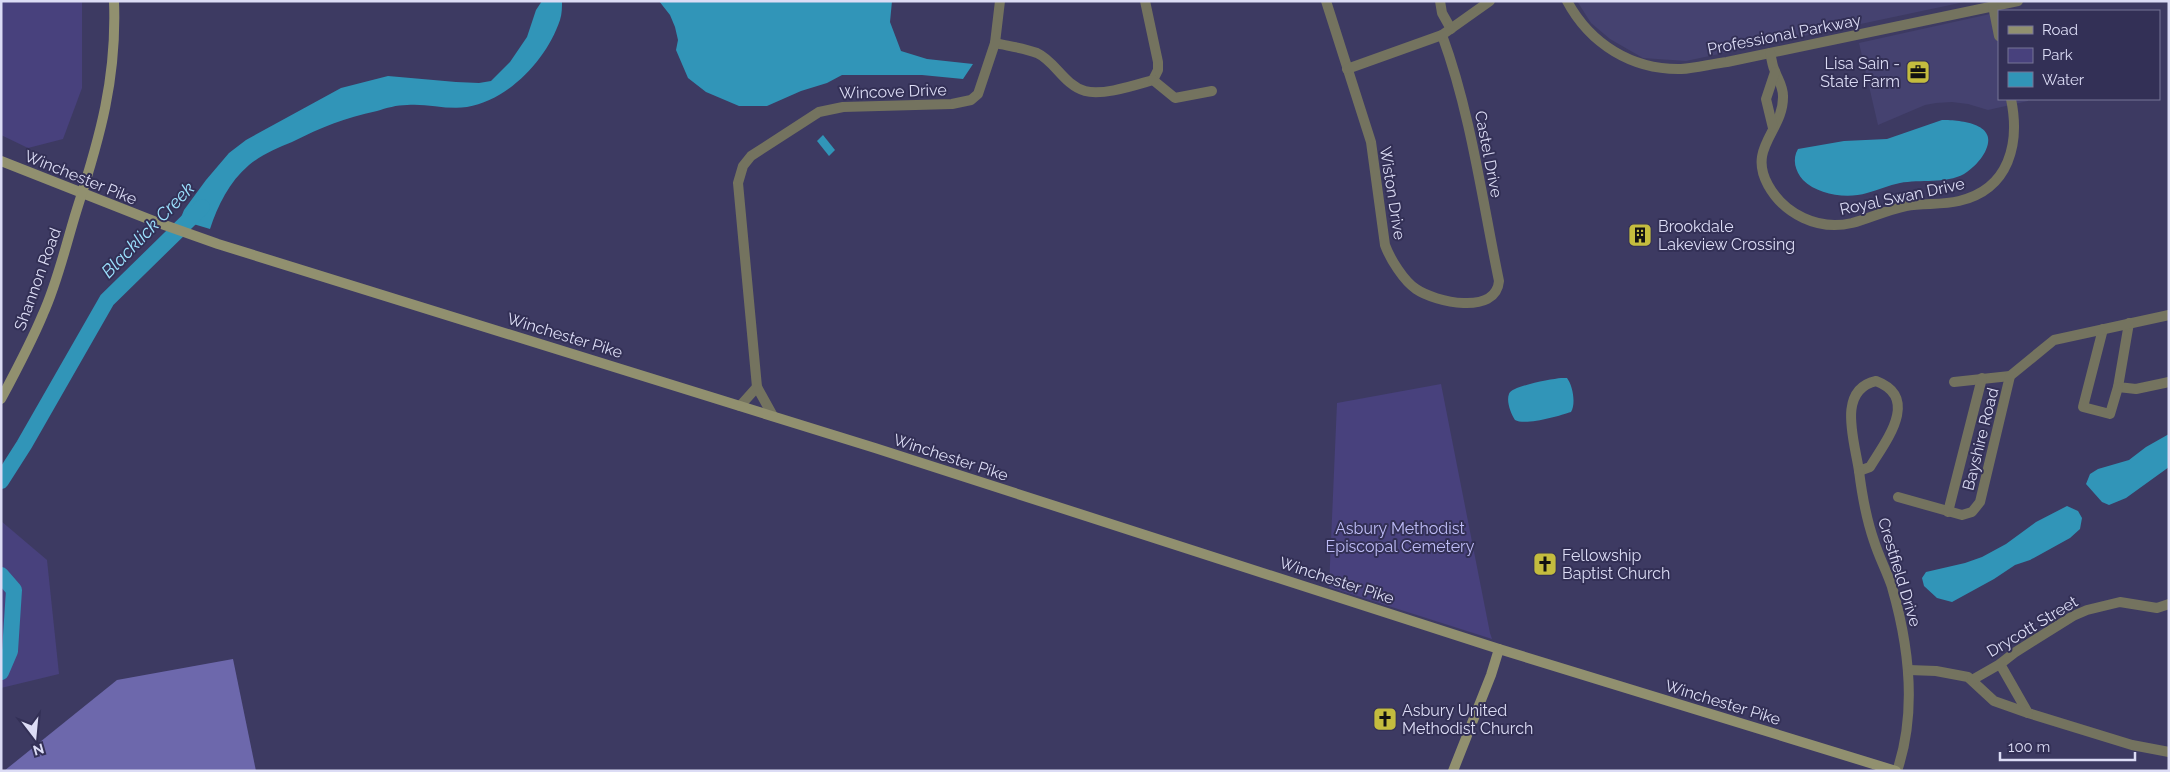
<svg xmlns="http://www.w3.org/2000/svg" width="2170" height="772" font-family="Raleway,sans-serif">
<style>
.built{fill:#454270}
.green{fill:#48417d}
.forest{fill:#6d68ac}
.water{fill:#3195b8}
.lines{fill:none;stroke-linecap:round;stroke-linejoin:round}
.river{stroke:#3195b8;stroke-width:16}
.street{stroke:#74735f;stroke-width:10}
.secondary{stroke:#91906f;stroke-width:10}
.labels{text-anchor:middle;stroke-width:4;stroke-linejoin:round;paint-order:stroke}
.street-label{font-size:16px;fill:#dcdcf5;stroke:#333056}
.poi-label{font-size:16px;fill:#dcdcf5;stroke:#333056;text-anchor:start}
.park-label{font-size:16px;fill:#bfbdf7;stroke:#333056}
.water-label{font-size:18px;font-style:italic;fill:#9ce1fe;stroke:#333056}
</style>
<rect width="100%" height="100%" fill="#3d3a62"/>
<g class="built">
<polygon points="1577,1 1969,1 1686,61 1643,58 1610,39 1591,23"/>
<polygon points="1999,12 1999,99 2028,99 2028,101 1988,110 1968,104 1952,102 1936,103 1925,105 1878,125 1859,43"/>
</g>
<g class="green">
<polygon points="1,1 82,1 82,88 63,139 28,148 1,135"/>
<polygon points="1441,384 1490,633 1492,639 1329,587 1337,403"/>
<polygon points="1,521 47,560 59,674 1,688"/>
</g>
<polygon class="forest" points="233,659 256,771 4,771 117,680"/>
<g class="water">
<path d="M 542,1 L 562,1 C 562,7 562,14 560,20 C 547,59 509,100 467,107 C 447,110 426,103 407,105 C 397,105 386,108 377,111 C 344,118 322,127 292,142 C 277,148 261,155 249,165 C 229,182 218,205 210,229 L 180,220 L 184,210 L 206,180 L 229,153 L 246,140 L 341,88 L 388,76 L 456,82 L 479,83 L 491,81 L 510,62 L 527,37 L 536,10 Z"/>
<polygon points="659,1 892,1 890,22 901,51 927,59 973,64 963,79 922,75 842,75 827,83 801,91 767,106 739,106 706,92 688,78 676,50 678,40 675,27 670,15"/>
<path d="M 1942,120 C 1962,120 2000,124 1985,152 C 1980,161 1973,168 1964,174 C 1946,184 1920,179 1900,183 C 1889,185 1878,190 1867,193 C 1847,199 1818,195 1803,180 C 1795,171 1792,159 1798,149 L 1844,141 L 1887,139 Z"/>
<polygon points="823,135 835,150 829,156 817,141"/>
<path d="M 1561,378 L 1567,378 C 1573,386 1576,404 1571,412 C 1559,416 1525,426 1515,420 C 1511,414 1506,401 1509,394 C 1511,386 1552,379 1561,378 Z"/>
<polygon points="2169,434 2169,467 2126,498 2109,505 2102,502 2086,484 2090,474 2098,469 2129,460 2146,447"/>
<polygon points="2067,506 2078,511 2082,518 2080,529 2070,538 2030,560 2015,565 1994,579 1952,602 1937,598 1924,586 1922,578 1926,572 1965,563 1982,557 2006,544 2036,522"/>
</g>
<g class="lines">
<g class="river">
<polyline points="1,481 24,445 107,300 202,207"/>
<polyline points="1,575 14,590 10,651 1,672"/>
</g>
<g class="street">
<polyline points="1145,1 1158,62 1158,70 1153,80"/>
<path d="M 1326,1 L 1371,142 L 1385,245 C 1390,259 1404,281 1416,289 C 1435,302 1496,316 1499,281 C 1482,199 1471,114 1442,35"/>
<polyline points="1440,1 1442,13 1451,29"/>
<path d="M 1567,1 C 1590,44 1632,70 1681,69 C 1696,68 1711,64 1727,62 L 2018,1"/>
<polyline points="1993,6 1999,36"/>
<path d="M 995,43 C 1008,46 1024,48 1037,53 C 1055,61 1064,85 1085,91 C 1103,96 1135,85 1153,80"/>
<path d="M 1770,53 C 1772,59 1772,66 1775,71 C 1778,80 1783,86 1783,96 C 1784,131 1747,147 1768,185 C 1784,214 1818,231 1852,223 C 1870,218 1887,210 1906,206 C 1924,203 1942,205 1959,201 C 2010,189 2020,143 2011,99"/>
<polyline points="1347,69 1442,35 1490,1"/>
<polyline points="1153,80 1175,98 1212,91"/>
<polyline points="1773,128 1766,99 1775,72"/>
<polyline points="2129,323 2118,387 2136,389 2169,382"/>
<polyline points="2103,329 2083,407 2110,414 2118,387"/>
<path d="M 1876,381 C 1921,398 1885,442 1870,467 L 1859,471 C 1855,442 1836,390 1876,381 Z"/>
<polyline points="1954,382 2010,376"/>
<polyline points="740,406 757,387"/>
<polyline points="773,416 757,387 738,183 743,166 751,156 819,112 843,107 952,104 971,100 978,94 995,43 1000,1"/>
<path d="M 1859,471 C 1862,495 1866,518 1874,541 C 1879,557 1887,572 1892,587 C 1909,646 1917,712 1897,771"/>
<polyline points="1898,497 1962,515 1972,512 1980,502 2010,376 2054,340 2169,315"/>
<polyline points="1948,512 1982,378"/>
<polyline points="2000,664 2028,713 2132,745 2169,752"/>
<polyline points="1909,670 1936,671 1968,677 1994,701 2028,713"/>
<polyline points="1972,680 2000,664 2014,653 2073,616 2087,610 2120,602 2157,608 2169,604"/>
</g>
<g class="secondary">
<polyline points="1,161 156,222 218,244 875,448 1499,649 1896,771"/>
<path d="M 1,399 C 16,371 31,343 43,314 C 58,281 66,244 77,209 C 100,137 117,78 114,1"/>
<polyline points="1453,771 1491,675 1499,649"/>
</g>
</g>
<defs>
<g id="office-square" transform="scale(1.25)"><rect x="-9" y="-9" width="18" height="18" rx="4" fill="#c4bc3e" stroke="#333056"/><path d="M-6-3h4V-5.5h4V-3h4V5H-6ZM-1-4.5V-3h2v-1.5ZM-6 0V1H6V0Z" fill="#111"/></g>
<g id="building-square" transform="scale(1.25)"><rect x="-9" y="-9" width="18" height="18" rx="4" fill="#c4bc3e" stroke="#333056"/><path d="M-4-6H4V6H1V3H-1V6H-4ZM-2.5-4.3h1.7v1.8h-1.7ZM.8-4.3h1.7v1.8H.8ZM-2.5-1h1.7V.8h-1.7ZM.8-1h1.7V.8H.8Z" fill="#111"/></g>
<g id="church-square" transform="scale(1.25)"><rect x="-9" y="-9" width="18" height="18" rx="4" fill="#c4bc3e" stroke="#333056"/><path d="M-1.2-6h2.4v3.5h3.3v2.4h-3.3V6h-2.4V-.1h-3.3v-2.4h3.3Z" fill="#111"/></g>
</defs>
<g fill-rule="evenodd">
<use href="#office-square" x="1918" y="72"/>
<use href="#building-square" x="1640" y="235"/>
<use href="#church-square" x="1545" y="564"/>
<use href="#church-square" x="1385" y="719"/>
</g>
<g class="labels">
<g class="street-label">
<text transform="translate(1784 34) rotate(-11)" y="6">Professional Parkway</text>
<text transform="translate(893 91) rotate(-2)" y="6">Wincove Drive</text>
<text transform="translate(1489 154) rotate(79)" y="6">Castel Drive</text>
<text transform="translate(81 177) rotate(22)" y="6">Winchester Pike</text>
<text transform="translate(1393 193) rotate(81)" y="6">Wiston Drive</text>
<text transform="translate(1902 196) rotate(-12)" y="6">Royal Swan Drive</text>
<text transform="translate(37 279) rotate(-70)" y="6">Shannon Road</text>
<text transform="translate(565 335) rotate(17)" y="6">Winchester Pike</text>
<text transform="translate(1980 439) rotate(-76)" y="6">Bayshire Road</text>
<text transform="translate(951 457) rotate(18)" y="6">Winchester Pike</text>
<text transform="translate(1900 572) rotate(73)" y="6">Crestfield Drive</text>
<text transform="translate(1337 580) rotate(18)" y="6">Winchester Pike</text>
<text transform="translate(2032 626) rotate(-31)" y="6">Drycott Street</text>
<text transform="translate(1723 702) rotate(17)" y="6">Winchester Pike</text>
</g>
<g class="poi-label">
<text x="1900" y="69" text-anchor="end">Lisa Sain -<tspan x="1900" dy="18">State Farm</tspan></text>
<text x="1658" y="232">Brookdale<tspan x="1658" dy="18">Lakeview Crossing</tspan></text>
<text x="1562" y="561">Fellowship<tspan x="1562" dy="18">Baptist Church</tspan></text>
<text x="1402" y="716">Asbury United<tspan x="1402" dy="18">Methodist Church</tspan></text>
</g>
<g class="park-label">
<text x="1400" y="534">Asbury Methodist<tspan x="1400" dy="18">Episcopal Cemetery</tspan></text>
</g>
<g class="water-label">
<text transform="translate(148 230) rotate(-46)" y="6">Blacklick Creek</text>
</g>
</g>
<rect width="2170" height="772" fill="none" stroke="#dcdcf5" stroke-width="5"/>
<rect x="1998" y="10" width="162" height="90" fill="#333056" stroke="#777596"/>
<rect x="2008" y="26" width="25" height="8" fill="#91906f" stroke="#777596"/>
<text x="2042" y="35" font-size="15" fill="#dcdcf5">Road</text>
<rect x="2008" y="48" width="25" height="15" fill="#48417d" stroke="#777596"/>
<text x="2042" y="60" font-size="15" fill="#dcdcf5">Park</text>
<rect x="2008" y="72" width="25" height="15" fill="#3195b8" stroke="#777596"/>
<text x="2042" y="85" font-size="15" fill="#dcdcf5">Water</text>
<g transform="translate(35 737) rotate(164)" stroke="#333056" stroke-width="4" paint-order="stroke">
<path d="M0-4L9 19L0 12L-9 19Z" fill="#dcdcf5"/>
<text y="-8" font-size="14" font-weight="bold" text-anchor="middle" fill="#dcdcf5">N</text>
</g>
<path d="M2000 752v8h135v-8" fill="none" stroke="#dcdcf5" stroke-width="2.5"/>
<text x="2008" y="752" font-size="15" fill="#dcdcf5" stroke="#333056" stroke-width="4" paint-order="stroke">100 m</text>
</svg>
